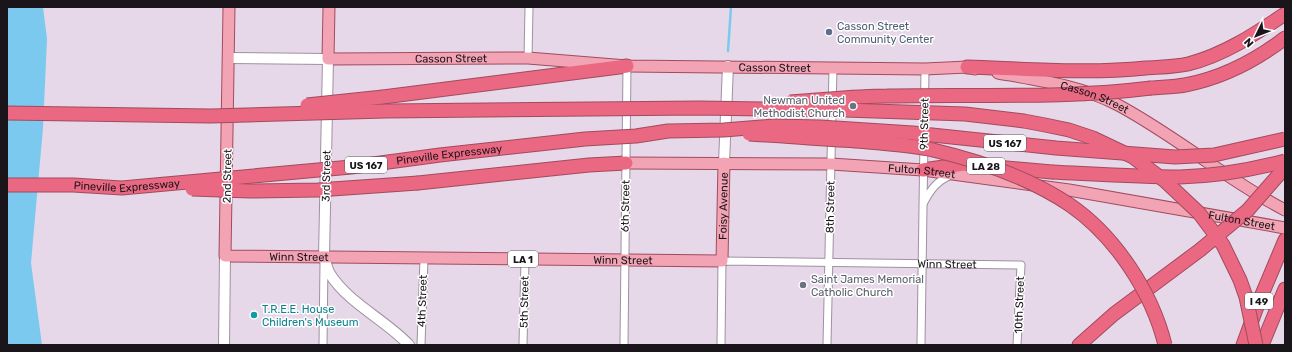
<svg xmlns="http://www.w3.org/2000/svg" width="1292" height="352" font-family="Rubik,sans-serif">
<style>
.water{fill:#7bc9ee}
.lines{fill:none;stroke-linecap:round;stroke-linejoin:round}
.stream{stroke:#7bc9ee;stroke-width:2.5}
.street-casing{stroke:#9e91a0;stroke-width:9}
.secondary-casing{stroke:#9e91a0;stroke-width:12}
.primary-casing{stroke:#a14b5e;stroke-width:13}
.highway-casing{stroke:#a14b5e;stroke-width:15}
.street{stroke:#fff;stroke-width:7}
.secondary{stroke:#fff;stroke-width:10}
.primary{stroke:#f2a4b4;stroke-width:11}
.highway{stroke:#ea6882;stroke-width:13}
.highway-bridge-casing{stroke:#a14b5e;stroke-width:15;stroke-linecap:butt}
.highway-bridge{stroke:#ea6882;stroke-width:13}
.service-dot{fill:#5c6f8a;stroke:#fff;stroke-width:1.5}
.worship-dot{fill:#6b7280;stroke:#fff;stroke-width:1.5}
.culture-dot{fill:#0f9aa8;stroke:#fff;stroke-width:1.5}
.labels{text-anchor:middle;stroke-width:3;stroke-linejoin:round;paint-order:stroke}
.shield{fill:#fff;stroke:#5f5b5f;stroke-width:1}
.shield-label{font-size:10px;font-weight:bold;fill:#1a151b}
.service-label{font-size:11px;fill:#4e5e75;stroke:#fff;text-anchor:start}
.street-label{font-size:11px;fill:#1a151b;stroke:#fff}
.worship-label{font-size:11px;fill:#5b616d;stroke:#fff;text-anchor:end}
.culture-label{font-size:11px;fill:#0d838f;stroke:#fff;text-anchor:start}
</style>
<rect width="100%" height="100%" fill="#e7d8e9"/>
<polygon class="water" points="7,7 43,7 47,39 43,128 31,263 42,345 7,345"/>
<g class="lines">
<polyline class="stream" points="728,51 731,7"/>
<g class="street-casing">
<g id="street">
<polyline points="528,58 529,7"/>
<path d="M 924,202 C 931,189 937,181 951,175"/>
<polyline points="323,345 324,263"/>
<polyline points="421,345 424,258"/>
<polyline points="523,345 525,259"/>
<polyline points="624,345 627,66"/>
<path id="s1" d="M 721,345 L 722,261 L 1021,265 L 1017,345"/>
<polyline points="827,345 833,68"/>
<polyline points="921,345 925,69"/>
</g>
</g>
<g class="secondary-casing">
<g id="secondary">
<path d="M 229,58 L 328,59 L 324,257 C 326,262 327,269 330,274 C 349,304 386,320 409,345"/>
<polyline points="724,163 728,66"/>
<polyline points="224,345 225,256"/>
</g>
</g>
<g class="primary-casing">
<g id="primary">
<path id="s2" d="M 229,7 L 225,256 L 722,261 L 724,163"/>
<path id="s3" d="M 329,7 L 328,59 L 528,58 L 627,66 L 925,69 L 967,67 L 975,69"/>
<path id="s4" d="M 998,73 C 1038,80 1082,86 1118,105 C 1176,136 1227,180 1285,210"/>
<path id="s5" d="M 626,163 L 831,164 L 923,170 L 1069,190 L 1285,228"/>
</g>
</g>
<g class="highway-casing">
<g id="highway">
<path d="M 967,67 C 1026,69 1087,74 1146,68 C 1160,67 1175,67 1188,64 C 1224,55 1255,34 1285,14"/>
<path d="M 1151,88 C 1162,87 1174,87 1185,85 C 1222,78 1255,61 1285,38"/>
<polyline points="383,97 627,66"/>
<polyline points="923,170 964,164 1052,172"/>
<polyline points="418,183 589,165 626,163"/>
<polyline points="1079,345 1114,314 1200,250"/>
<polyline points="1243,345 1258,304 1285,240"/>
<polyline points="1262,345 1285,289"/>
</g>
</g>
<use href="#street" class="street"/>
<use href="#secondary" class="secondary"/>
<use href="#primary" class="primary"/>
<use href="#highway" class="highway"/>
<g class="highway-bridge-casing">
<g id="highway-bridge">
<path d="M 790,102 C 823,100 855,96 887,96 C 975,94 1064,99 1151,88"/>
<polyline points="307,105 383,97"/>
<polyline points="7,113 211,116 386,111 699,108 844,110 965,114 1024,121 1045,125 1069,130 1093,138 1133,157 1165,181 1199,213 1223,245 1240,280 1246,297 1256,345"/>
<path d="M 749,134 C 784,136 819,139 855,141 C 873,142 891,144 909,146 C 917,147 925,148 933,150 C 980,161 1030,178 1070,205 C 1115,236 1152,292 1165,345"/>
<path d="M 1052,172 C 1094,174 1137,177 1180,177 C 1215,176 1251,170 1285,161"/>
<path id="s6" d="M 7,185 L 73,185 L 122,188 L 351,167 L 440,155 L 585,139 L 636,136 L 668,131 L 724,130 L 774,126 L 820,127 L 913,133 L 1056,148 L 1175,157 L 1214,155 L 1285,139"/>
<polyline points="192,189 250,191 318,190 418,183"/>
<polyline points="1200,250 1248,210 1281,172"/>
</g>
</g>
<use href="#highway-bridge" class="highway-bridge"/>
</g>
<circle class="service-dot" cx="829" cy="32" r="4"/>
<g class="worship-dot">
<circle cx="853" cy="106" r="4"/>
<circle cx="803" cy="285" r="4"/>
</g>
<circle class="culture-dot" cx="254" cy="315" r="4"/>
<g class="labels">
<g class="shield">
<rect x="984" y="135" width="42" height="16" rx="3"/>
<rect x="345" y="157" width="42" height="16" rx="3"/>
<rect x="967" y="158" width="38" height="16" rx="3"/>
<rect x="508" y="251" width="30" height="16" rx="3"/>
<rect x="1245" y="293" width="28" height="16" rx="3"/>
</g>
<g class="shield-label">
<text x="1005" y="147">US 167</text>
<text x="366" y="169">US 167</text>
<text x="986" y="170">LA 28</text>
<text x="523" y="263">LA 1</text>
<text x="1259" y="305">I 49</text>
</g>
<g class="service-label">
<text x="837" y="30">Casson Street<tspan x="837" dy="13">Community Center</tspan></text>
</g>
<g class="street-label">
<text dy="4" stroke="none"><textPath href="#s3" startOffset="175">Casson Street</textPath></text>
<text dy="4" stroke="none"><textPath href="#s3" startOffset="499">Casson Street</textPath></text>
<text dy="4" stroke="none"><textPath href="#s4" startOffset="100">Casson Street</textPath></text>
<text transform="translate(924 124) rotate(-89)" y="4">9th Street</text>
<text dy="4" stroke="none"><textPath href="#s6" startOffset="444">Pineville Expressway</textPath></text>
<text dy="4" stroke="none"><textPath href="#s5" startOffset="296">Fulton Street</textPath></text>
<text transform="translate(227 176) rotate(-89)" y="4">2nd Street</text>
<text transform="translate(326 176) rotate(-89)" y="4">3rd Street</text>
<text dy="4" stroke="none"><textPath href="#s6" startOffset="120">Pineville Expressway</textPath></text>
<text transform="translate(625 206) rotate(-89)" y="4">6th Street</text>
<text dy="4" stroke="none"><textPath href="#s2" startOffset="801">Foisy Avenue</textPath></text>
<text transform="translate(830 207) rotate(-89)" y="4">8th Street</text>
<text dy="4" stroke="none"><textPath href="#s5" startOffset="620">Fulton Street</textPath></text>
<text dy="4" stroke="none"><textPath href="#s2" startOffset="323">Winn Street</textPath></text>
<text dy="4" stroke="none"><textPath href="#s2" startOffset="647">Winn Street</textPath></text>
<text dy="4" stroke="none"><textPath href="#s1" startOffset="309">Winn Street</textPath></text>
<text transform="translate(422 301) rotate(-88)" y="4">4th Street</text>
<text transform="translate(524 302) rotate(-89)" y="4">5th Street</text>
<text transform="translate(1019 305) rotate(-88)" y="4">10th Street</text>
</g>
<g class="worship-label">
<text x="845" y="104">Newman United<tspan x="845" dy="13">Methodist Church</tspan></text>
<text x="811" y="283" text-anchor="start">Saint James Memorial<tspan x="811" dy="13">Catholic Church</tspan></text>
</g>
<g class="culture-label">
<text x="262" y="313">T.R.E.E. House<tspan x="262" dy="13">Children's Museum</tspan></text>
</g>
</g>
<rect width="1292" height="352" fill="none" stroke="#1a151b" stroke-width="16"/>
<g transform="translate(1256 36) rotate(227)" stroke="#ffffff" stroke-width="3" paint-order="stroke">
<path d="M0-3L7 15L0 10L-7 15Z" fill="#1a151b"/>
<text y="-6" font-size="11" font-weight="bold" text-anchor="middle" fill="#1a151b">N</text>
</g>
</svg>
